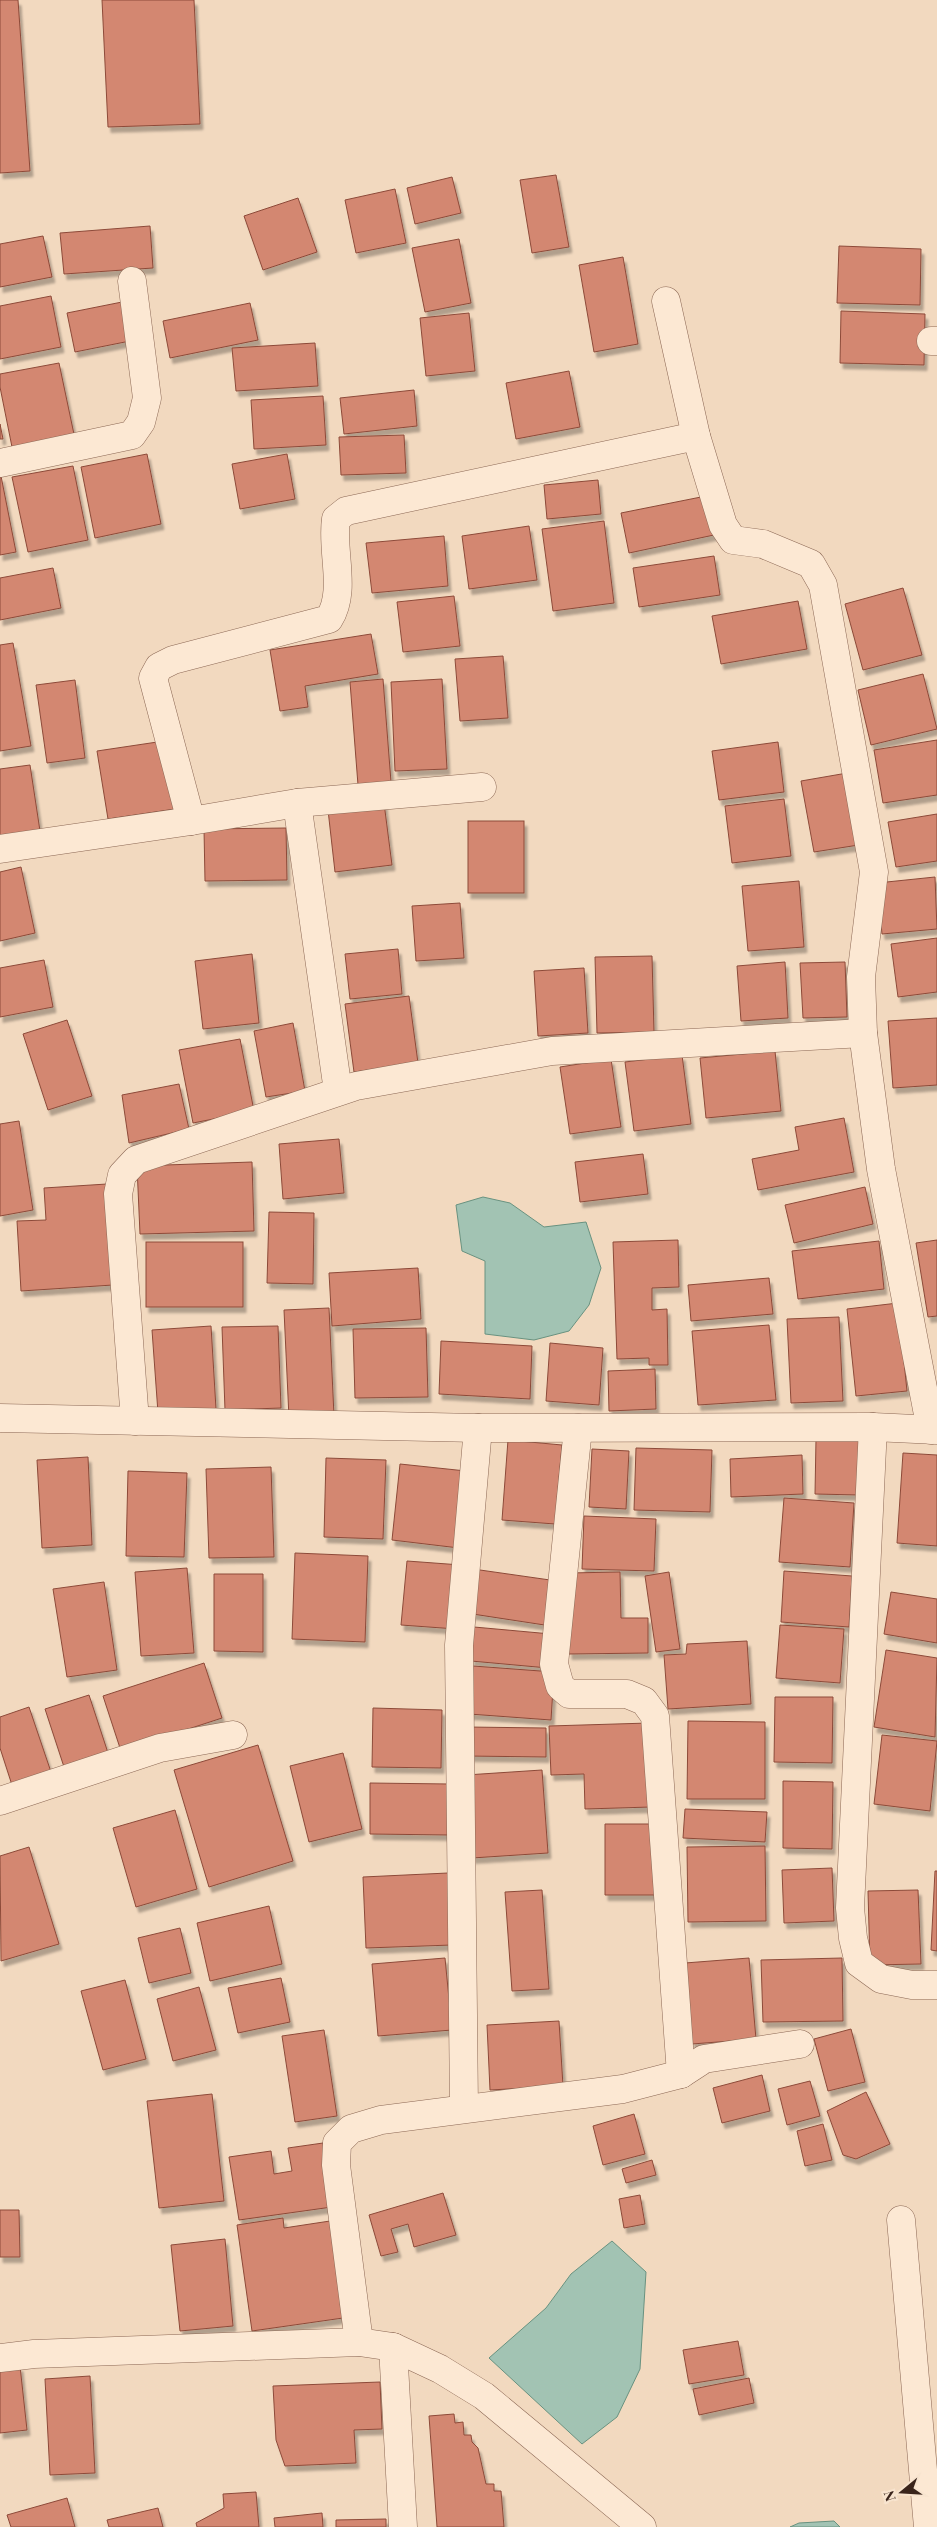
<svg xmlns="http://www.w3.org/2000/svg" width="937" height="2527" font-family="'Playfair Display',serif">
<style>
.water{fill:#a2c3b3;stroke:#699280}
.building{fill:#d38771;stroke:#8d4a39;filter:url(#shadow)}
.lines{fill:none;stroke-linecap:round;stroke-linejoin:round}
.minor-casing{stroke:#8c6855;stroke-width:29}
.tertiary-casing{stroke:#8c6855;stroke-width:29}
.minor{stroke:#fce8d3;stroke-width:28}
.tertiary{stroke:#fce8d3;stroke-width:28}
</style>
<defs>
<filter id="shadow"><feDropShadow dx="3" dy="5.5" stdDeviation="1" flood-color="#0004"/></filter>
</defs>
<rect width="100%" height="100%" fill="#f2d9bf"/>
<g class="water">
<polygon points="483,1197 510,1203 544,1227 586,1222 601,1268 589,1305 569,1331 534,1340 485,1334 485,1261 462,1251 456,1205"/>
<polygon points="612,2241 646,2272 640,2369 617,2417 582,2444 489,2358 546,2308 571,2274"/>
<polygon points="834,2521 840,2527 790,2527 799,2523"/>
</g>
<g class="building">
<polygon points="0,0 18,0 30,171 0,173"/>
<polygon points="102,0 194,0 200,124 108,127"/>
<polygon points="556,175 569,247 532,253 520,180"/>
<polygon points="452,177 461,213 415,224 407,188"/>
<polygon points="395,189 406,243 356,253 345,200"/>
<polygon points="298,198 317,252 263,270 244,216"/>
<polygon points="150,226 153,268 64,274 60,233"/>
<polygon points="43,236 52,277 0,287 0,244"/>
<polygon points="459,239 471,303 425,312 412,248"/>
<polygon points="839,246 921,249 920,305 837,303"/>
<polygon points="623,257 638,344 594,352 579,265"/>
<polygon points="51,296 61,347 0,359 0,306"/>
<polygon points="127,301 135,340 75,352 67,313"/>
<polygon points="250,303 258,340 170,358 163,321"/>
<polygon points="841,311 925,314 924,365 840,363"/>
<polygon points="469,313 475,371 426,376 420,318"/>
<polygon points="315,343 318,386 236,391 232,348"/>
<polygon points="59,363 75,439 13,452 0,387 0,374"/>
<polygon points="569,371 580,427 516,439 506,383"/>
<polygon points="414,390 417,426 344,434 340,398"/>
<polygon points="323,396 326,445 254,449 251,400"/>
<polygon points="0,424 3,439 0,439"/>
<polygon points="404,435 406,473 341,475 339,437"/>
<polygon points="147,454 161,524 95,538 81,467"/>
<polygon points="287,454 295,499 240,509 232,464"/>
<polygon points="73,466 88,540 28,552 12,477"/>
<polygon points="1,476 16,552 0,555 0,477"/>
<polygon points="598,480 601,514 547,519 544,485"/>
<polygon points="706,496 714,535 629,553 621,513"/>
<polygon points="604,521 614,603 553,611 542,529"/>
<polygon points="529,526 537,580 469,589 462,536"/>
<polygon points="444,536 448,586 372,593 366,543"/>
<polygon points="714,556 720,595 639,607 633,568"/>
<polygon points="53,568 61,608 0,620 0,578"/>
<polygon points="903,588 922,655 863,670 845,604"/>
<polygon points="454,596 460,646 403,652 397,602"/>
<polygon points="798,601 807,649 721,664 712,616"/>
<polygon points="371,634 378,674 305,686 308,707 280,711 270,650"/>
<polygon points="13,643 31,746 0,751 0,645"/>
<polygon points="503,656 508,718 460,721 455,659"/>
<polygon points="923,674 937,729 871,745 858,690"/>
<polygon points="383,679 391,782 358,785 350,682"/>
<polygon points="442,679 447,769 395,771 391,682"/>
<polygon points="75,680 85,758 47,763 36,685"/>
<polygon points="937,740 937,795 883,803 874,750"/>
<polygon points="164,741 175,809 108,819 97,751"/>
<polygon points="778,742 784,792 719,800 712,751"/>
<polygon points="30,765 40,831 0,837 0,769"/>
<polygon points="853,772 865,844 814,852 801,781"/>
<polygon points="784,799 791,856 732,863 725,806"/>
<polygon points="384,803 392,865 335,872 328,810"/>
<polygon points="937,814 937,861 896,867 888,822"/>
<rect x="468" y="821" width="56" height="72"/>
<polygon points="286,828 287,880 205,881 204,829"/>
<polygon points="21,867 35,933 0,941 0,872"/>
<polygon points="935,877 937,929 882,934 877,883"/>
<polygon points="799,881 804,947 748,951 742,886"/>
<polygon points="460,903 464,958 416,961 412,906"/>
<polygon points="937,938 937,992 898,997 891,944"/>
<polygon points="398,949 402,994 350,999 345,954"/>
<polygon points="252,954 259,1023 203,1029 195,961"/>
<polygon points="652,956 654,1032 597,1033 595,957"/>
<polygon points="44,960 53,1007 0,1017 0,968"/>
<polygon points="785,962 788,1018 741,1021 737,966"/>
<polygon points="845,962 847,1017 803,1018 800,963"/>
<polygon points="584,968 588,1033 538,1036 534,971"/>
<polygon points="409,996 418,1063 354,1072 345,1004"/>
<polygon points="937,1018 937,1085 893,1088 888,1021"/>
<polygon points="67,1020 92,1096 48,1110 23,1034"/>
<polygon points="293,1023 305,1091 266,1097 254,1031"/>
<polygon points="240,1039 254,1111 193,1123 179,1050"/>
<polygon points="775,1051 781,1111 706,1118 700,1058"/>
<polygon points="682,1055 691,1124 634,1131 625,1062"/>
<polygon points="611,1059 621,1127 570,1134 560,1067"/>
<polygon points="179,1084 189,1129 129,1143 122,1095"/>
<polygon points="844,1118 854,1172 758,1190 752,1159 799,1150 795,1127"/>
<polygon points="19,1121 33,1210 0,1216 0,1124"/>
<polygon points="339,1139 344,1193 283,1199 279,1144"/>
<polygon points="643,1154 648,1194 580,1202 575,1162"/>
<polygon points="252,1162 254,1231 140,1234 137,1166"/>
<polygon points="107,1184 113,1285 21,1291 17,1221 46,1220 44,1188"/>
<polygon points="865,1187 873,1224 794,1243 785,1205"/>
<polygon points="269,1212 314,1213 313,1284 267,1283"/>
<polygon points="678,1240 679,1287 652,1288 652,1310 667,1309 668,1365 649,1365 649,1358 617,1359 613,1242"/>
<polygon points="937,1240 937,1316 928,1317 916,1243"/>
<polygon points="879,1241 884,1289 798,1299 792,1251"/>
<rect x="146" y="1242" width="97" height="65"/>
<polygon points="418,1268 421,1319 332,1326 329,1273"/>
<polygon points="769,1278 773,1314 691,1321 688,1285"/>
<polygon points="898,1303 907,1391 856,1396 847,1309"/>
<polygon points="329,1308 334,1416 289,1418 284,1310"/>
<polygon points="839,1317 843,1401 791,1403 787,1319"/>
<polygon points="769,1325 776,1400 698,1405 692,1331"/>
<polygon points="211,1326 216,1409 158,1413 152,1330"/>
<polygon points="278,1326 281,1408 225,1410 222,1327"/>
<polygon points="426,1328 428,1397 355,1398 353,1329"/>
<polygon points="441,1341 532,1346 530,1399 439,1394"/>
<polygon points="550,1343 603,1348 599,1405 546,1401"/>
<polygon points="655,1369 656,1409 609,1411 608,1371"/>
<polygon points="816,1439 860,1440 859,1495 815,1494"/>
<polygon points="508,1440 562,1445 555,1524 502,1520"/>
<polygon points="636,1448 712,1450 710,1512 634,1510"/>
<polygon points="592,1449 629,1451 626,1509 589,1507"/>
<polygon points="903,1453 937,1455 937,1546 897,1543"/>
<polygon points="802,1455 803,1494 731,1497 730,1459"/>
<polygon points="88,1457 92,1545 42,1548 37,1460"/>
<polygon points="326,1458 386,1460 383,1539 324,1537"/>
<polygon points="400,1464 466,1471 459,1548 392,1540"/>
<polygon points="271,1467 274,1557 209,1558 206,1469"/>
<polygon points="128,1471 187,1473 184,1557 126,1556"/>
<polygon points="784,1498 854,1503 850,1567 779,1562"/>
<polygon points="584,1516 656,1519 654,1571 582,1569"/>
<polygon points="295,1553 368,1556 365,1642 292,1639"/>
<polygon points="407,1561 461,1565 456,1629 401,1625"/>
<polygon points="187,1568 194,1653 141,1656 135,1572"/>
<polygon points="473,1569 557,1581 551,1626 466,1613"/>
<polygon points="784,1571 852,1576 849,1627 781,1622"/>
<polygon points="620,1572 621,1618 648,1618 648,1653 569,1654 568,1573"/>
<polygon points="669,1572 680,1649 656,1652 645,1576"/>
<polygon points="214,1574 263,1574 263,1652 214,1651"/>
<polygon points="104,1582 117,1670 67,1677 53,1589"/>
<polygon points="891,1592 937,1599 937,1643 884,1634"/>
<polygon points="780,1625 844,1629 840,1683 776,1678"/>
<polygon points="474,1627 551,1634 548,1668 471,1661"/>
<polygon points="747,1641 751,1704 668,1709 664,1655 686,1654 687,1644"/>
<polygon points="886,1650 937,1658 935,1737 874,1727"/>
<polygon points="204,1663 222,1718 121,1751 103,1696"/>
<polygon points="473,1666 554,1672 551,1720 469,1714"/>
<polygon points="89,1695 110,1759 66,1773 45,1709"/>
<polygon points="775,1697 833,1697 832,1763 774,1762"/>
<polygon points="29,1707 51,1772 12,1785 0,1748 0,1717"/>
<polygon points="373,1708 442,1710 441,1768 372,1767"/>
<polygon points="688,1721 765,1722 765,1799 687,1799"/>
<polygon points="649,1723 651,1807 585,1809 584,1774 551,1775 549,1726"/>
<polygon points="466,1727 546,1728 546,1757 466,1756"/>
<polygon points="882,1735 937,1741 930,1811 874,1804"/>
<polygon points="258,1745 293,1861 209,1887 174,1770"/>
<polygon points="343,1753 362,1829 309,1842 290,1766"/>
<polygon points="542,1770 548,1853 472,1858 466,1775"/>
<polygon points="783,1781 833,1782 832,1849 783,1848"/>
<polygon points="370,1783 449,1784 449,1835 370,1834"/>
<polygon points="685,1809 767,1812 765,1842 683,1838"/>
<polygon points="175,1810 197,1889 136,1907 113,1828"/>
<polygon points="605,1824 656,1824 655,1895 605,1895"/>
<polygon points="765,1846 766,1921 688,1922 687,1847"/>
<polygon points="29,1847 59,1944 1,1961 0,1856"/>
<polygon points="832,1868 834,1921 784,1923 782,1870"/>
<polygon points="935,1871 937,1871 937,1951 931,1950"/>
<polygon points="448,1873 452,1945 366,1948 363,1877"/>
<polygon points="542,1890 549,1989 512,1991 505,1892"/>
<polygon points="918,1890 921,1964 870,1965 868,1891"/>
<polygon points="269,1906 282,1964 210,1981 197,1923"/>
<polygon points="180,1928 191,1973 149,1983 138,1938"/>
<polygon points="445,1958 452,2030 378,2036 372,1964"/>
<polygon points="749,1958 756,2039 692,2044 685,1963"/>
<polygon points="842,1958 843,2021 763,2022 761,1960"/>
<polygon points="281,1978 290,2022 238,2033 228,1988"/>
<polygon points="125,1980 146,2059 103,2070 81,1991"/>
<polygon points="199,1987 216,2050 173,2061 157,1999"/>
<polygon points="559,2021 563,2086 490,2090 487,2025"/>
<polygon points="851,2029 865,2082 828,2091 814,2039"/>
<polygon points="324,2030 337,2116 295,2122 282,2036"/>
<polygon points="762,2075 770,2111 722,2123 713,2088"/>
<polygon points="810,2081 820,2116 787,2125 778,2089"/>
<polygon points="866,2092 890,2144 856,2159 843,2155 827,2111"/>
<polygon points="212,2094 224,2201 159,2208 147,2101"/>
<polygon points="634,2114 645,2154 603,2165 593,2126"/>
<polygon points="823,2124 832,2160 805,2166 797,2131"/>
<polygon points="323,2143 332,2207 239,2220 229,2157 271,2151 274,2174 292,2171 288,2148"/>
<polygon points="652,2160 656,2175 626,2183 622,2169"/>
<polygon points="443,2193 456,2235 414,2247 408,2224 391,2229 398,2252 381,2256 369,2215"/>
<polygon points="640,2195 645,2224 624,2228 619,2199"/>
<polygon points="0,2210 19,2210 20,2257 0,2257"/>
<polygon points="283,2218 284,2228 330,2221 343,2318 252,2331 237,2225"/>
<polygon points="225,2239 233,2326 180,2331 171,2245"/>
<polygon points="738,2341 744,2375 689,2384 683,2350"/>
<polygon points="20,2366 27,2430 0,2433 0,2368"/>
<polygon points="90,2376 95,2473 50,2475 45,2379"/>
<polygon points="749,2378 754,2403 699,2415 693,2389"/>
<polygon points="380,2382 382,2429 354,2430 356,2463 285,2466 276,2440 273,2386"/>
<polygon points="454,2414 455,2423 463,2422 464,2435 471,2435 472,2442 478,2448 486,2484 494,2484 494,2491 501,2491 504,2527 437,2527 429,2416"/>
<polygon points="256,2492 259,2527 197,2527 196,2523 224,2508 223,2494"/>
<polygon points="67,2498 75,2527 11,2527 7,2515"/>
<polygon points="158,2508 163,2527 109,2527 107,2520"/>
<polygon points="322,2513 323,2527 275,2527 274,2518"/>
<polygon points="386,2519 386,2527 336,2527 336,2520"/>
</g>
<g class="lines">
<g class="minor-casing">
<g id="minor">
<polyline points="666,301 696,436 723,525 733,540 763,544 811,564 823,585 874,872 861,977 863,1033 881,1169 931,1430"/>
<polyline points="931,341 937,341"/>
<polyline points="0,463 132,435 141,422 147,398 132,281"/>
<polyline points="297,803 338,1091"/>
<path d="M 191,821 L 153,678 L 159,667 L 173,660 L 329,619 C 347,591 331,551 336,519 L 346,511 L 696,436"/>
<polyline points="0,849 191,821 297,803 482,787"/>
<polyline points="135,1421 118,1194 122,1175 136,1160 356,1086 552,1051 863,1033"/>
<polyline points="873,1427 850,1908 853,1938 859,1963 881,1979 912,1985 937,1985"/>
<polyline points="578,1428 554,1664 560,1686 569,1694 627,1694 644,1701 655,1716 681,2074"/>
<polyline points="0,1801 160,1748 233,1735"/>
<polyline points="464,2108 459,1645 478,1428"/>
<polyline points="901,2220 928,2527"/>
<polyline points="359,2342 336,2165 337,2143 351,2129 381,2120 623,2089 681,2074 704,2059 800,2044"/>
<polyline points="393,2347 403,2527"/>
<polyline points="0,2358 34,2354 359,2342 393,2347 440,2369 484,2396 642,2527"/>
</g>
</g>
<g class="tertiary-casing">
<polyline id="tertiary" points="0,1418 478,1428 873,1427 937,1430"/>
</g>
<use href="#minor" class="minor"/>
<use href="#tertiary" class="tertiary"/>
</g>
<g transform="translate(902 2492) rotate(252)" stroke="#f8e4cf" stroke-width="4" paint-order="stroke">
<path d="M0-4L9 19L0 12L-9 19Z" fill="#3a241b"/>
<text y="-8" font-size="14" font-weight="bold" text-anchor="middle" fill="#3a241b">N</text>
</g>
</svg>
